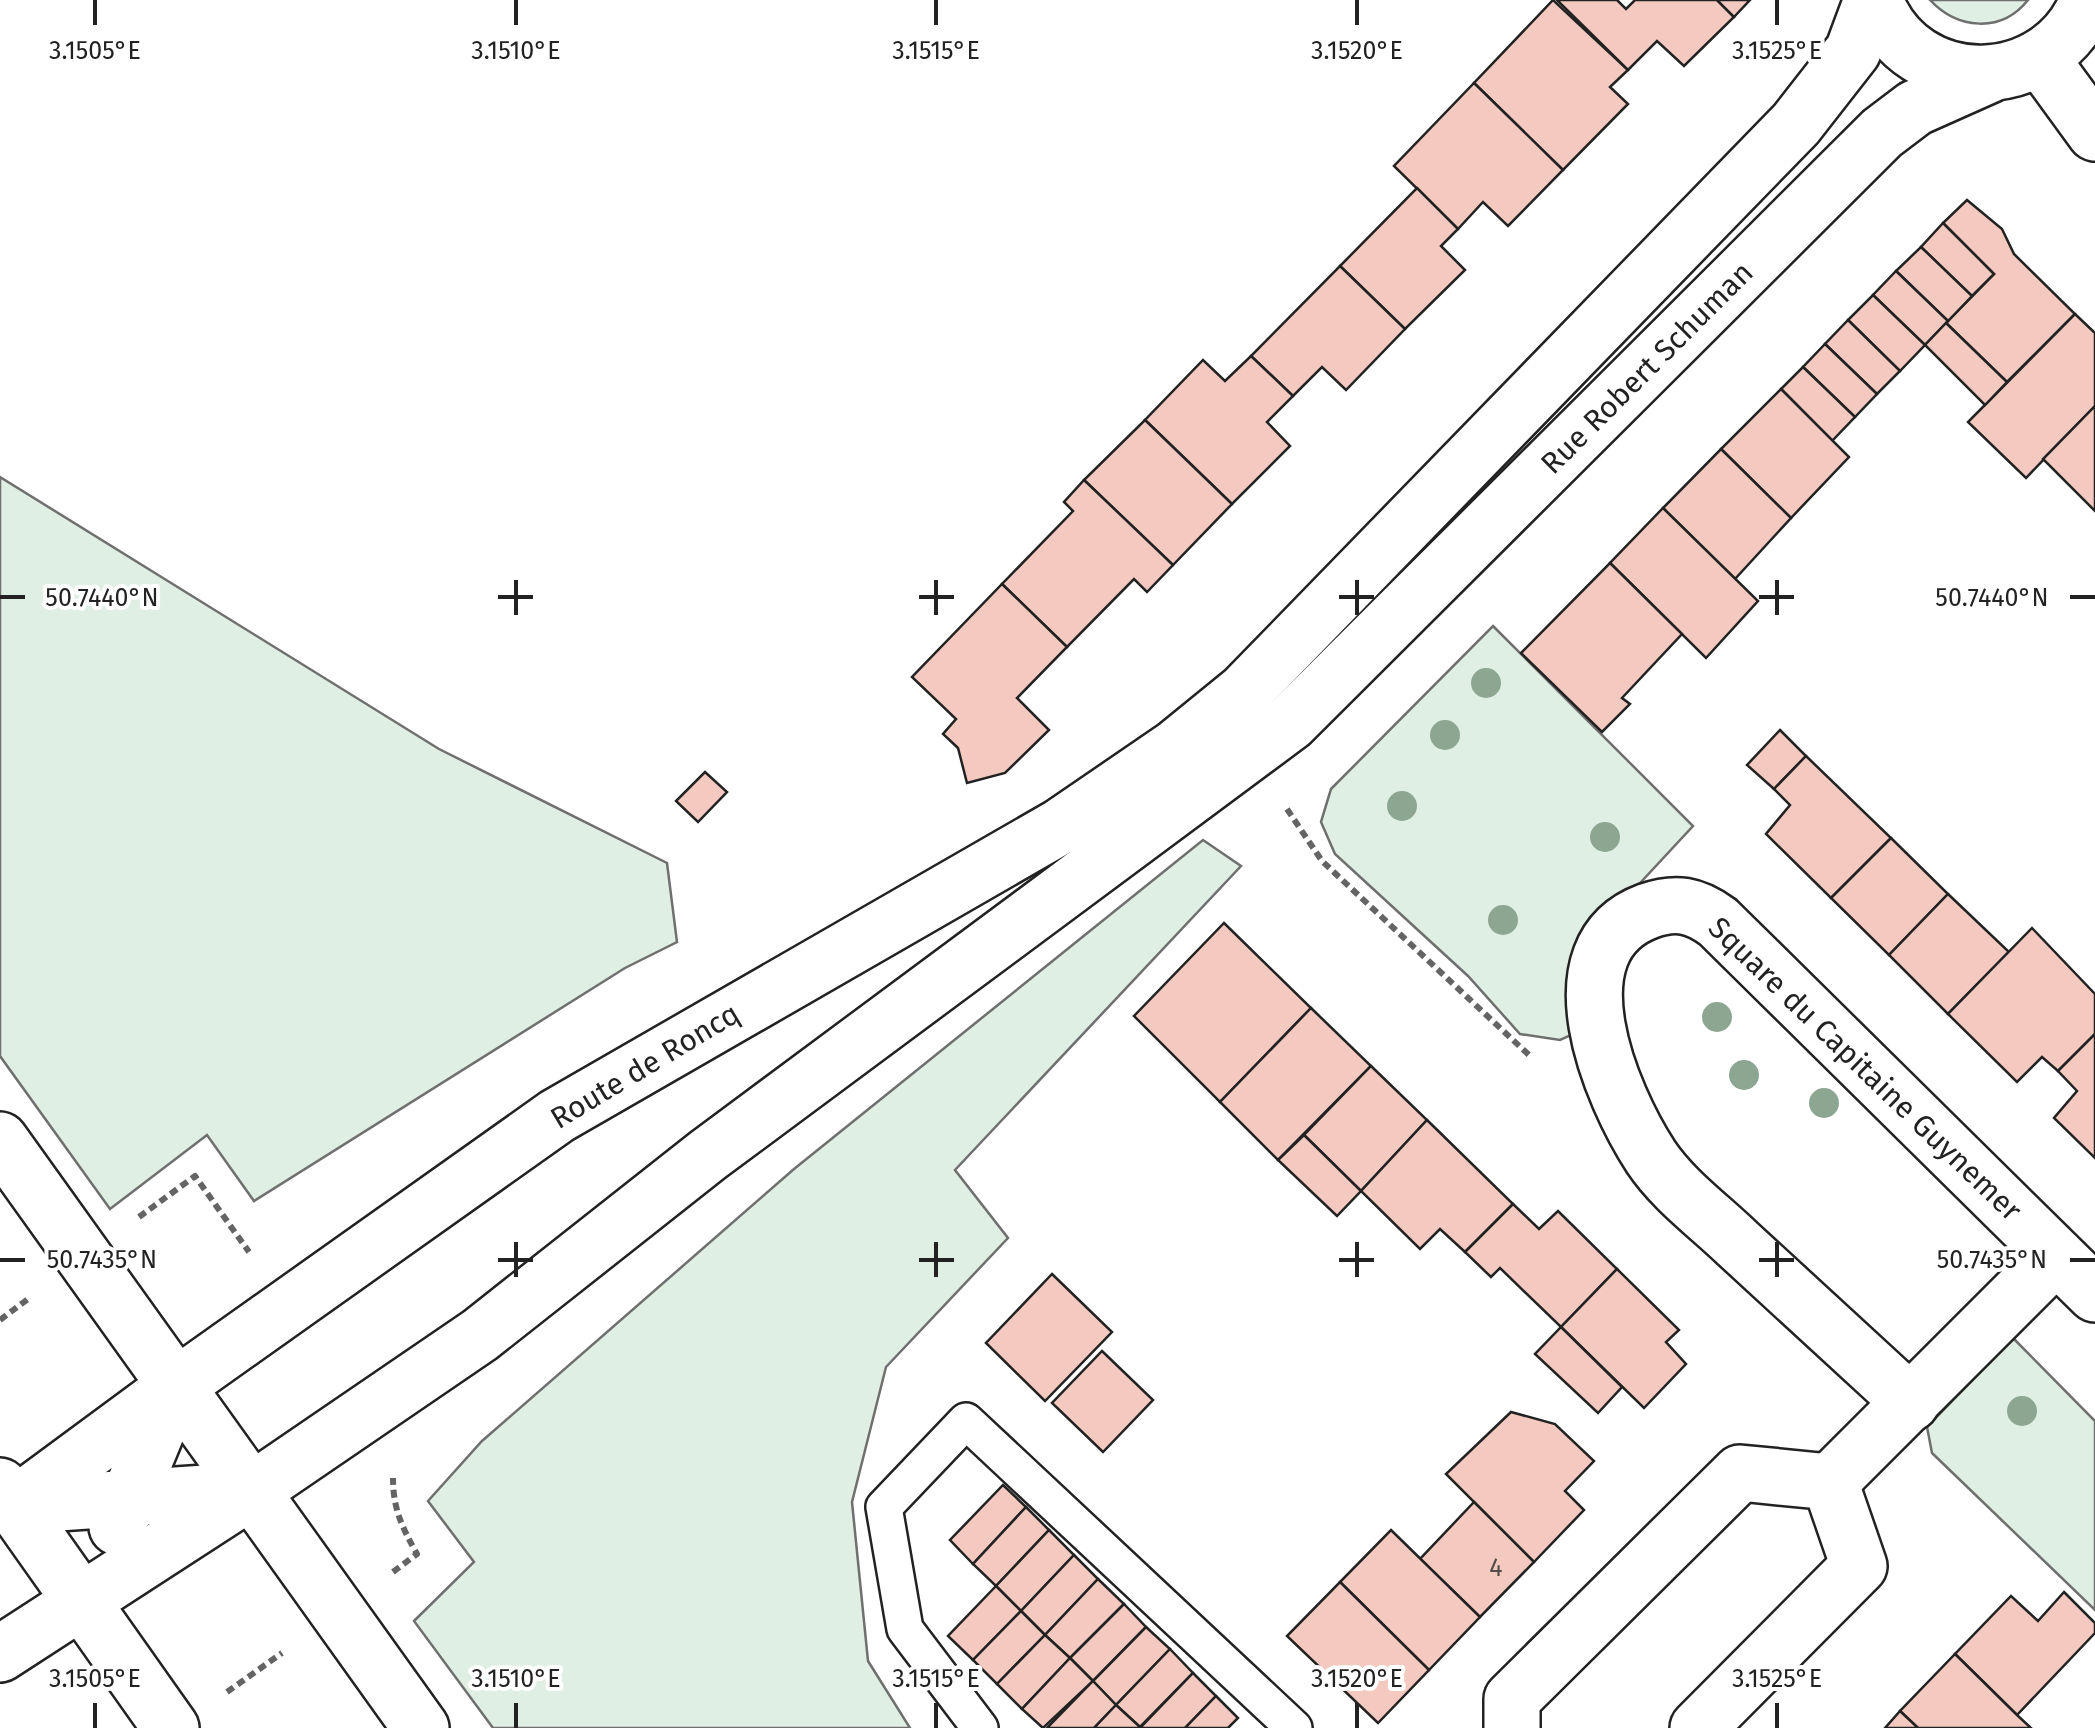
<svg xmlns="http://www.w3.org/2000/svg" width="2095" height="1728" font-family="'Fira Sans',sans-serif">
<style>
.green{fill:#e0efe3;stroke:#6f6f6f;stroke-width:2.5}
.building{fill:#f3c9c0;stroke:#222;stroke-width:2.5}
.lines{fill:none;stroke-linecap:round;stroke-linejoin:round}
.service-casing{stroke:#222;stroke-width:40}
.minor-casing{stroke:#222;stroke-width:60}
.secondary-casing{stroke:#222;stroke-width:60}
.primary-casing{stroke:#222;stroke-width:60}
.trunk-casing{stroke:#222;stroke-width:60}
.path{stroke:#646464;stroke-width:6;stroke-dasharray:8 5;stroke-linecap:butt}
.service{stroke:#fff;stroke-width:35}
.minor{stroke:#fff;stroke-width:55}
.secondary{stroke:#fff;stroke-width:55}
.primary{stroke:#fff;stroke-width:55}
.trunk{stroke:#fff;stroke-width:55}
.tree{fill:#8da692}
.ticks{fill:none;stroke:#222;stroke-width:4}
.labels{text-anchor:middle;stroke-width:8;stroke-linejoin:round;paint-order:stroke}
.number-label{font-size:25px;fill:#564c4a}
.street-label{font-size:30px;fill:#222;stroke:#fff}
.ticks-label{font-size:25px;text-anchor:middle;fill:#222;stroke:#fff;stroke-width:8;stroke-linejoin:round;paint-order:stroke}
</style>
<rect width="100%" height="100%" fill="#fff"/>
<g class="green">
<path d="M 1930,0 L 2028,0 C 2001,34 1957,29 1930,0 Z"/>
<polygon points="0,477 439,749 667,863 677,942 625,968 254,1201 207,1135 110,1209 0,1056"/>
<polygon points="1493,626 1693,826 1589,938 1578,1032 1560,1040 1520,1034 1468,976 1335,854 1321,822 1331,789"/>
<polygon points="1203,840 1241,866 955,1170 1008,1238 886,1367 852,1502 868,1661 910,1728 493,1728 414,1621 474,1562 428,1501 482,1441 794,1169"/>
<polygon points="2013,1338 2095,1421 2095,1610 1932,1453 1927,1427"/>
</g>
<g class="building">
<polygon points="1553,0 1628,70 1610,87 1628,104 1563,170 1474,83"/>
<polygon points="1557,0 1617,0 1626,9 1635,0 1717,0 1734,17 1684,66 1657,41 1628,70"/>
<polygon points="1717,0 1750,0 1734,17"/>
<polygon points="1474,83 1563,170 1508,226 1483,202 1458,229 1394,166"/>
<polygon points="1417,188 1458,229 1441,246 1465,270 1405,329 1340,266"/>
<polygon points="1967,200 2002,229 2014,254 2075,314 2007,382 1946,323 1994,274 1943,223"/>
<polygon points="1943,223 1994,274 1972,296 1921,247"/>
<polygon points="1921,247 1972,296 1948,321 1896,271"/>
<polygon points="1340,266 1405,329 1346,390 1322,367 1293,396 1251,356"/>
<polygon points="1896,271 1948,321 1925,345 1873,295"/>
<polygon points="1873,295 1925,345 1900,371 1848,320"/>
<polygon points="2075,314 2095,333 2095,406 2026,478 1968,422"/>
<polygon points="1848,320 1900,371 1877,394 1825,344"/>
<polygon points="1946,323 2007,382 1985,405 1925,345"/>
<polygon points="1825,344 1877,394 1855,417 1803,367"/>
<polygon points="1251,356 1293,396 1267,422 1290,446 1232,504 1145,420 1203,360 1225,381"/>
<polygon points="1803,367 1855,417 1832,441 1781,389"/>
<polygon points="1781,389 1849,457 1791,518 1721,449"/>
<polygon points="2095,406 2095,511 2043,459"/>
<polygon points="1145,420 1232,504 1173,565 1084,480"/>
<polygon points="1721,449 1791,518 1735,579 1663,508"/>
<polygon points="1084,480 1173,565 1147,592 1134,579 1067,647 1002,584 1073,511 1064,502"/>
<polygon points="1663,508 1758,601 1706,658 1610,563"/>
<polygon points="1610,563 1682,634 1622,698 1630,704 1602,732 1521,653"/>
<polygon points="1002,584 1067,647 1017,698 1049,730 1005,773 967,783 958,748 943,734 956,719 912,677"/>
<polygon points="1780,730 1806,756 1774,789 1747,765"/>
<polygon points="1806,756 1891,838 1831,898 1766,834 1790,805 1774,789"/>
<polygon points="705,772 727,792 698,822 676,801"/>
<polygon points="1891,838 1948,894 1889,955 1831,898"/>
<polygon points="1948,894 2009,952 1948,1014 1889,955"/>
<polygon points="1224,923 1311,1008 1220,1102 1134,1016"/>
<polygon points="2032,928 2095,994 2095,1034 2058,1071 2042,1057 2017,1082 1948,1014"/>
<polygon points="1311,1008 1371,1066 1278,1160 1220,1102"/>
<polygon points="2095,1034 2095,1158 2054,1118 2077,1091 2058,1071"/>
<polygon points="1371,1066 1427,1120 1361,1191 1304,1135"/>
<polygon points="1427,1120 1513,1204 1465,1252 1440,1229 1420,1249 1361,1191"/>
<polygon points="1304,1135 1361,1191 1337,1216 1278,1160"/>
<polygon points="1513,1204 1539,1229 1558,1211 1617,1269 1561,1327 1500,1268 1491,1277 1465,1252"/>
<polygon points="1617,1269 1679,1330 1666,1342 1686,1364 1644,1408 1561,1327"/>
<polygon points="1052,1274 1112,1332 1045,1401 986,1343"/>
<polygon points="1561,1327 1622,1387 1598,1413 1535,1354"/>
<polygon points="1102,1351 1153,1400 1103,1452 1052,1403"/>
<polygon points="1511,1412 1555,1424 1594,1461 1565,1491 1584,1510 1534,1562 1446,1474"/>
<polygon points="1003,1485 1026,1507 973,1564 950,1540"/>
<polygon points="1474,1502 1534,1562 1480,1617 1420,1559"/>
<polygon points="1026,1507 1049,1530 996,1586 973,1564"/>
<polygon points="1049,1530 1074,1555 1021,1611 996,1586"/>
<polygon points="1391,1530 1480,1617 1429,1670 1340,1582"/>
<polygon points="1074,1555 1098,1579 1045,1635 1021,1611"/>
<polygon points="1098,1579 1124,1604 1070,1658 1045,1635"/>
<polygon points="1340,1582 1429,1670 1378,1723 1287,1636"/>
<polygon points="996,1586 1021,1611 973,1660 948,1636"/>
<polygon points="2064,1592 2095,1623 2095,1633 2017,1715 1955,1654 2011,1596 2038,1621"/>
<polygon points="1124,1604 1146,1627 1093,1681 1070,1658"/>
<polygon points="1021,1611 1045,1635 997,1684 973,1660"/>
<polygon points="1146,1627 1170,1649 1116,1705 1093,1681"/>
<polygon points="1045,1635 1070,1658 1022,1709 997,1684"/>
<polygon points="1170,1649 1193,1673 1140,1727 1116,1705"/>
<polygon points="1955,1654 2017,1715 2031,1728 1918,1728 1900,1711"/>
<polygon points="1070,1658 1093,1681 1043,1728 1022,1709"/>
<polygon points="1193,1673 1216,1696 1185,1728 1140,1728"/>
<polygon points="1093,1681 1116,1705 1094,1728 1047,1728"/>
<polygon points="1216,1696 1238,1718 1228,1728 1185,1728"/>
<polygon points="1116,1705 1140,1727 1139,1728 1094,1728"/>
<polygon points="1900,1711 1918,1728 1885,1728"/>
</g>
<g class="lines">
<g class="service-casing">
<polyline id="service" points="980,1728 905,1629 884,1507 966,1421 1294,1728"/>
</g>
<g class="minor-casing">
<g id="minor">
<polyline points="2041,59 2095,133"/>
<path d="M 1911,1403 C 1853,1349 1795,1296 1737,1243 C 1709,1216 1673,1190 1651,1157 C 1611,1096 1548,948 1648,911 C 1676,901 1695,905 1718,922 L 2095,1294"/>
<polyline points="1830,1482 2056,1256"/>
<polyline points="1512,1728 1512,1699 1740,1473 1830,1482 1859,1566 1698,1728"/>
</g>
</g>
<g class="secondary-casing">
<g id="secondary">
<path d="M 1875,0 C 1912,99 2051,96 2088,0"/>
<polyline points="175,1387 557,1116 1061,826 1175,748 1245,691 1796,124 1853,51 1872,0"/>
<polyline points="253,1490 480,1335 708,1155 1290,723 1882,133 1915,108 1989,75"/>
</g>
</g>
<g class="primary-casing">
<g id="primary">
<polyline points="14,1506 250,1490"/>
<polyline points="11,1508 175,1387"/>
<polyline points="117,1527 175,1387"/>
<polyline points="0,1654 253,1490"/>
</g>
</g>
<g class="trunk-casing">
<g id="trunk">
<polyline points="0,1140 421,1728"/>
<polyline points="0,1486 171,1728"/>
</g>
</g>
<g class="path">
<polyline points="1287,809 1322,861 1530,1056"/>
<polyline points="139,1217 195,1176 249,1252"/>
<polyline points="0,1320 28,1299"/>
<path d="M 393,1572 L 417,1554 C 402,1527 393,1509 393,1478"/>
<polyline points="227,1692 282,1653"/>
</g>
<use href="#service" class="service"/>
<use href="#minor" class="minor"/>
<use href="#secondary" class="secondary"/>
<use href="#primary" class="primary"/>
<use href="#trunk" class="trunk"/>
</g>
<g class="tree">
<circle cx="1486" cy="683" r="15"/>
<circle cx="1445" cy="735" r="15"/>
<circle cx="1402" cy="806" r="15"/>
<circle cx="1605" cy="837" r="15"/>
<circle cx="1503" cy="920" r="15"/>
<circle cx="1717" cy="1017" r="15"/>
<circle cx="1744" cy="1075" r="15"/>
<circle cx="1824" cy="1103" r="15"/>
<circle cx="2022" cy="1411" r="15"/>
</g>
<path class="ticks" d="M 95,0 L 95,25M 516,0 L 516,25M 936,0 L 936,25M 1357,0 L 1357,25M 1777,0 L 1777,25M 516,580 L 516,615M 936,580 L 936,615M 1357,580 L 1357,615M 1777,580 L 1777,615M 0,597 L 25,597M 498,597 L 533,597M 919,597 L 954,597M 1339,597 L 1374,597M 1759,597 L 1794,597M 2070,597 L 2095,597M 516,1242 L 516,1277M 936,1242 L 936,1277M 1357,1242 L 1357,1277M 1777,1242 L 1777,1277M 0,1260 L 25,1260M 498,1260 L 533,1260M 919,1260 L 954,1260M 1339,1260 L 1374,1260M 1759,1260 L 1794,1260M 2070,1260 L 2095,1260M 95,1703 L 95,1728M 516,1703 L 516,1728M 936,1703 L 936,1728M 1357,1703 L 1357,1728M 1777,1703 L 1777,1728"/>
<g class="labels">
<g class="number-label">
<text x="1496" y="1576">4</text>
</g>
<g class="street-label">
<text transform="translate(1647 368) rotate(-45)" y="10">Rue Robert Schuman</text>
<text transform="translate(645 1066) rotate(-31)" y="10">Route de Roncq</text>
<text transform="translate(1865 1069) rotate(44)" y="10">Square du Capitaine Guynemer</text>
</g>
</g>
<g class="ticks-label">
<text x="95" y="59">3.1505°E</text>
<text x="516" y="59">3.1510°E</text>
<text x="936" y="59">3.1515°E</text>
<text x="1357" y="59">3.1520°E</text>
<text x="1777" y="59">3.1525°E</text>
<text x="102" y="606">50.7440°N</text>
<text x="1992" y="606">50.7440°N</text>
<text x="102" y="1268">50.7435°N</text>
<text x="1992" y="1268">50.7435°N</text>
<text x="95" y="1687">3.1505°E</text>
<text x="516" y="1687">3.1510°E</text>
<text x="936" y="1687">3.1515°E</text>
<text x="1357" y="1687">3.1520°E</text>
<text x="1777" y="1687">3.1525°E</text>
</g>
</svg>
